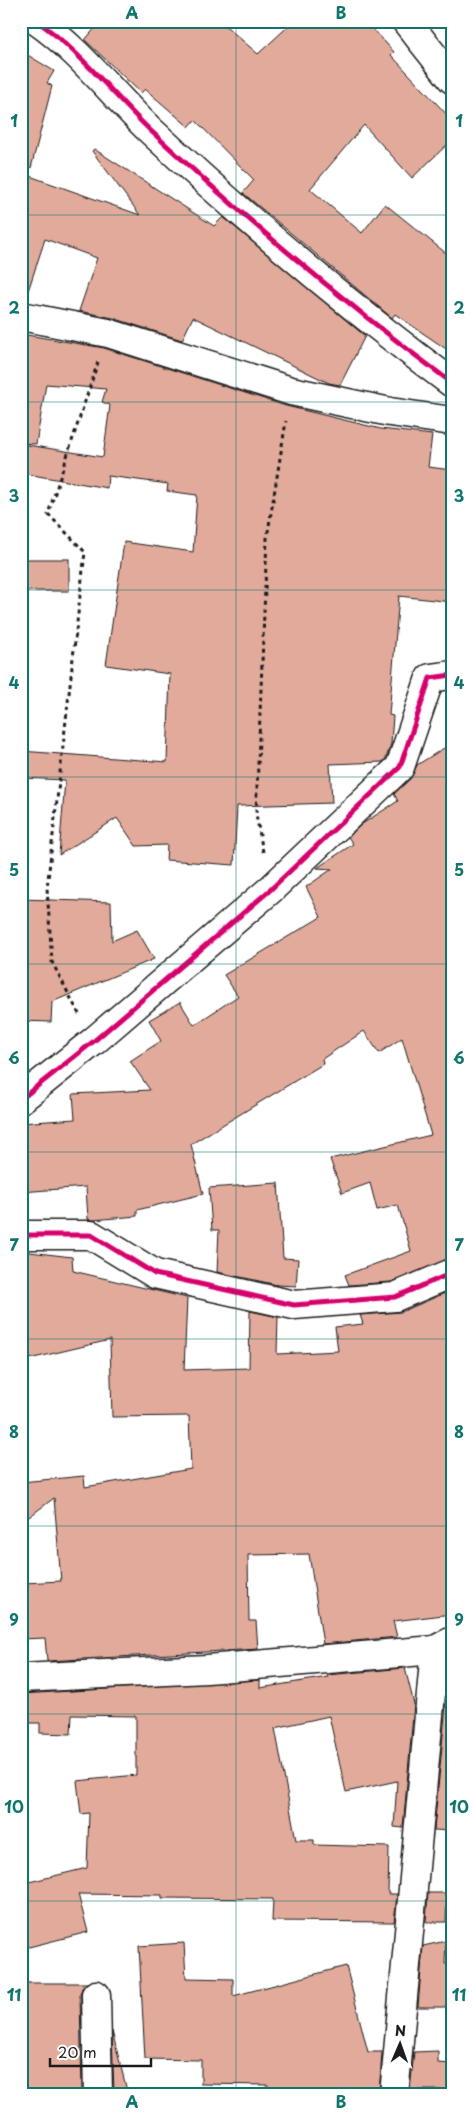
<svg xmlns="http://www.w3.org/2000/svg" width="473" height="2116" font-family="'Playpen Sans',sans-serif">
<style>
.building{fill:#e2aa9b;stroke:#1c1c1c}
.lines{fill:none;stroke-linecap:round;stroke-linejoin:round}
.street-casing{stroke:#1c1c1c;stroke-width:31}
.secondary-casing{stroke:#1c1c1c;stroke-width:31}
.path{stroke:#1c1c1c;stroke-width:3;stroke-dasharray:4 4;stroke-linecap:butt}
.street{stroke:#fff;stroke-width:28}
.secondary{stroke:#fff;stroke-width:28}
.cycleway-casing{stroke:#fff;stroke-width:8}
.cycleway{stroke:#d6006c;stroke-width:5}
.grid{fill:none;stroke:#0f766e;stroke-width:1;stroke-opacity:0.55}
.neatline{fill:none;stroke:#0f766e;stroke-width:2}
.grid-label{font-size:16px;text-anchor:middle;font-weight:bold;fill:#0f766e}
</style>
<rect width="100%" height="100%" fill="#fff"/>
<filter id="ink" filterUnits="userSpaceOnUse"><feTurbulence type="fractalNoise" baseFrequency=".02" numOctaves="2"/><feDisplacementMap in="SourceGraphic" scale="10" xChannelSelector="R" yChannelSelector="G"/><feConvolveMatrix kernelMatrix="1 2 1 2 8 2 1 2 1" color-interpolation-filters="sRGB"/></filter>
<g filter="url(#ink)">
<g class="building">
<polygon points="101,21 220,21 258,54 294,21 366,21 394,52 391,55 452,120 452,140 412,178 364,125 310,189 362,233 385,204 452,258 452,353 395,314 392,318 243,193 254,180 195,120 189,127 145,89 141,93 85,40"/>
<polygon points="21,51 54,71 47,83 52,86 31,168 21,167"/>
<polygon points="94,149 214,226 223,217 365,336 340,385 329,383 193,317 182,340 113,318 79,311 97,258 45,239 27,294 21,293 21,173 140,215 92,151"/>
<polygon points="21,334 104,348 286,406 381,429 432,435 428,467 452,470 452,602 399,596 389,715 393,716 391,744 386,758 383,762 330,764 332,803 237,806 234,865 166,860 167,845 136,846 117,818 59,855 65,780 21,778 21,751 167,762 170,674 106,665 124,542 193,552 197,495 167,491 168,484 108,476 107,488 21,473 21,444 103,457 110,405 102,402 106,389 46,384 36,444 21,443"/>
<rect x="21" y="559" width="48" height="32"/>
<polygon points="452,743 452,1258 391,1282 349,1285 345,1275 411,1251 398,1205 377,1210 370,1183 342,1193 330,1159 431,1135 402,1038 379,1053 364,1031 322,1059 323,1064 191,1144 203,1194 137,1210 137,1216 93,1220 88,1219 86,1187 21,1192 21,1123 75,1119 73,1094 150,1090 130,1061 161,1041 149,1020 180,1002 194,1025 238,996 224,975 321,917 306,887 332,869 317,868 353,844 348,837 362,824 398,801 394,794 411,778 417,765"/>
<polygon points="21,899 111,902 112,941 137,930 154,959 52,1002 51,1022 21,1021"/>
<polygon points="278,1183 283,1258 298,1259 296,1286 278,1285 217,1272 219,1230 212,1230 209,1188"/>
<polygon points="21,1251 72,1257 73,1271 187,1298 184,1370 249,1368 250,1311 278,1317 277,1354 338,1351 335,1327 363,1324 360,1315 401,1312 452,1290 452,1614 393,1621 397,1637 323,1644 309,1554 248,1555 249,1621 256,1621 258,1649 47,1661 45,1638 21,1639 21,1598 25,1598 24,1583 61,1581 54,1498 21,1523 21,1482 84,1476 85,1487 191,1469 189,1416 112,1417 110,1340 21,1361"/>
<polygon points="405,1668 414,1704 403,1828 394,1827 397,1781 346,1792 329,1716 275,1728 296,1840 314,1840 314,1845 389,1847 388,1894 397,1894 394,1922 272,1921 273,1899 162,1898 162,1895 78,1894 88,1932 21,1949 21,1884 87,1868 89,1813 81,1814 77,1781 136,1775 136,1716 72,1715 71,1734 40,1733 40,1723 21,1723 21,1694 260,1680 260,1688 328,1677 327,1675"/>
<polygon points="446,1704 452,1704 452,1831 434,1830"/>
<polygon points="428,1893 447,1893 446,1922 426,1922"/>
<polygon points="446,1941 445,1964 452,1964 452,2007 418,2007 423,1946"/>
<polygon points="184,1943 186,1978 233,1979 233,1996 346,1966 368,2052 382,2052 379,2095 268,2095 268,2085 201,2084 201,2060 145,2059 139,1946"/>
<polygon points="21,1983 87,1983 82,1988 80,1995 82,2095 24,2095 21,2079"/>
<polygon points="112,2031 128,2095 114,2095"/>
<polygon points="438,2051 438,2063 452,2064 452,2090 410,2090 414,2052"/>
</g>
<g class="lines">
<g class="street-casing">
<g id="street">
<path d="M 37,21 C 80,51 113,95 151,131 C 247,220 347,305 452,383"/>
<polyline points="21,316 108,333 291,391 390,412 452,421"/>
<polyline points="21,1099 94,1041 270,890 400,767 430,678 452,675"/>
<polyline points="21,1235 91,1235 155,1274 294,1305 395,1297 452,1273"/>
<polyline points="21,1678 207,1669 435,1650 450,1642"/>
<polyline points="96,1995 98,2095"/>
<polyline points="394,2095 435,1650"/>
</g>
</g>
<g class="secondary-casing">
<polyline id="secondary" points="406,21 452,79"/>
</g>
<g class="path">
<polyline points="263,852 256,814 267,538 286,421"/>
<polyline points="79,1014 52,962 47,888 85,552 48,514 98,362"/>
</g>
<use href="#street" class="street"/>
<use href="#secondary" class="secondary"/>
<g class="cycleway-casing">
<g id="cycleway">
<path d="M 37,21 C 80,51 113,95 151,131 C 247,220 347,305 452,383"/>
<polyline points="21,1099 94,1041 270,890 400,767 430,678 452,675"/>
<polyline points="21,1235 91,1235 155,1274 294,1305 395,1297 452,1273"/>
</g>
</g>
<use href="#cycleway" class="cycleway"/>
</g>
</g>
<path class="grid" d="M 236,21 L 236,2095M 21,215 L 452,215M 21,402 L 452,402M 21,590 L 452,590M 21,777 L 452,777M 21,964 L 452,964M 21,1152 L 452,1152M 21,1339 L 452,1339M 21,1526 L 452,1526M 21,1714 L 452,1714M 21,1901 L 452,1901"/>
<rect width="473" height="2116" fill="none" stroke="#fff" stroke-width="55"/>
<g transform="translate(400 2044) rotate(2)" stroke="#ffffff" stroke-width="4" paint-order="stroke">
<path d="M0-4L9 19L0 12L-9 19Z" fill="#1c1c1c"/>
<text y="-8" font-size="14" font-weight="bold" text-anchor="middle" fill="#1c1c1c">N</text>
</g>
<path d="M50 2058v8h101v-8" fill="none" stroke="#1c1c1c" stroke-width="2.5"/>
<text x="58" y="2058" font-size="15" fill="#1c1c1c" stroke="#ffffff" stroke-width="4" paint-order="stroke">20 m</text>
<rect x="28" y="28" width="418" height="2060" class="neatline"/>
<g class="grid-label">
<text x="132" y="19">A</text>
<text x="341" y="19">B</text>
<text x="14" y="127">1</text>
<text x="459" y="127">1</text>
<text x="14" y="314">2</text>
<text x="459" y="314">2</text>
<text x="14" y="502">3</text>
<text x="459" y="502">3</text>
<text x="14" y="689">4</text>
<text x="459" y="689">4</text>
<text x="14" y="876">5</text>
<text x="459" y="876">5</text>
<text x="14" y="1064">6</text>
<text x="459" y="1064">6</text>
<text x="14" y="1251">7</text>
<text x="459" y="1251">7</text>
<text x="14" y="1438">8</text>
<text x="459" y="1438">8</text>
<text x="14" y="1626">9</text>
<text x="459" y="1626">9</text>
<text x="14" y="1813">10</text>
<text x="459" y="1813">10</text>
<text x="14" y="2001">11</text>
<text x="459" y="2001">11</text>
<text x="132" y="2108">A</text>
<text x="341" y="2108">B</text>
</g>
</svg>
